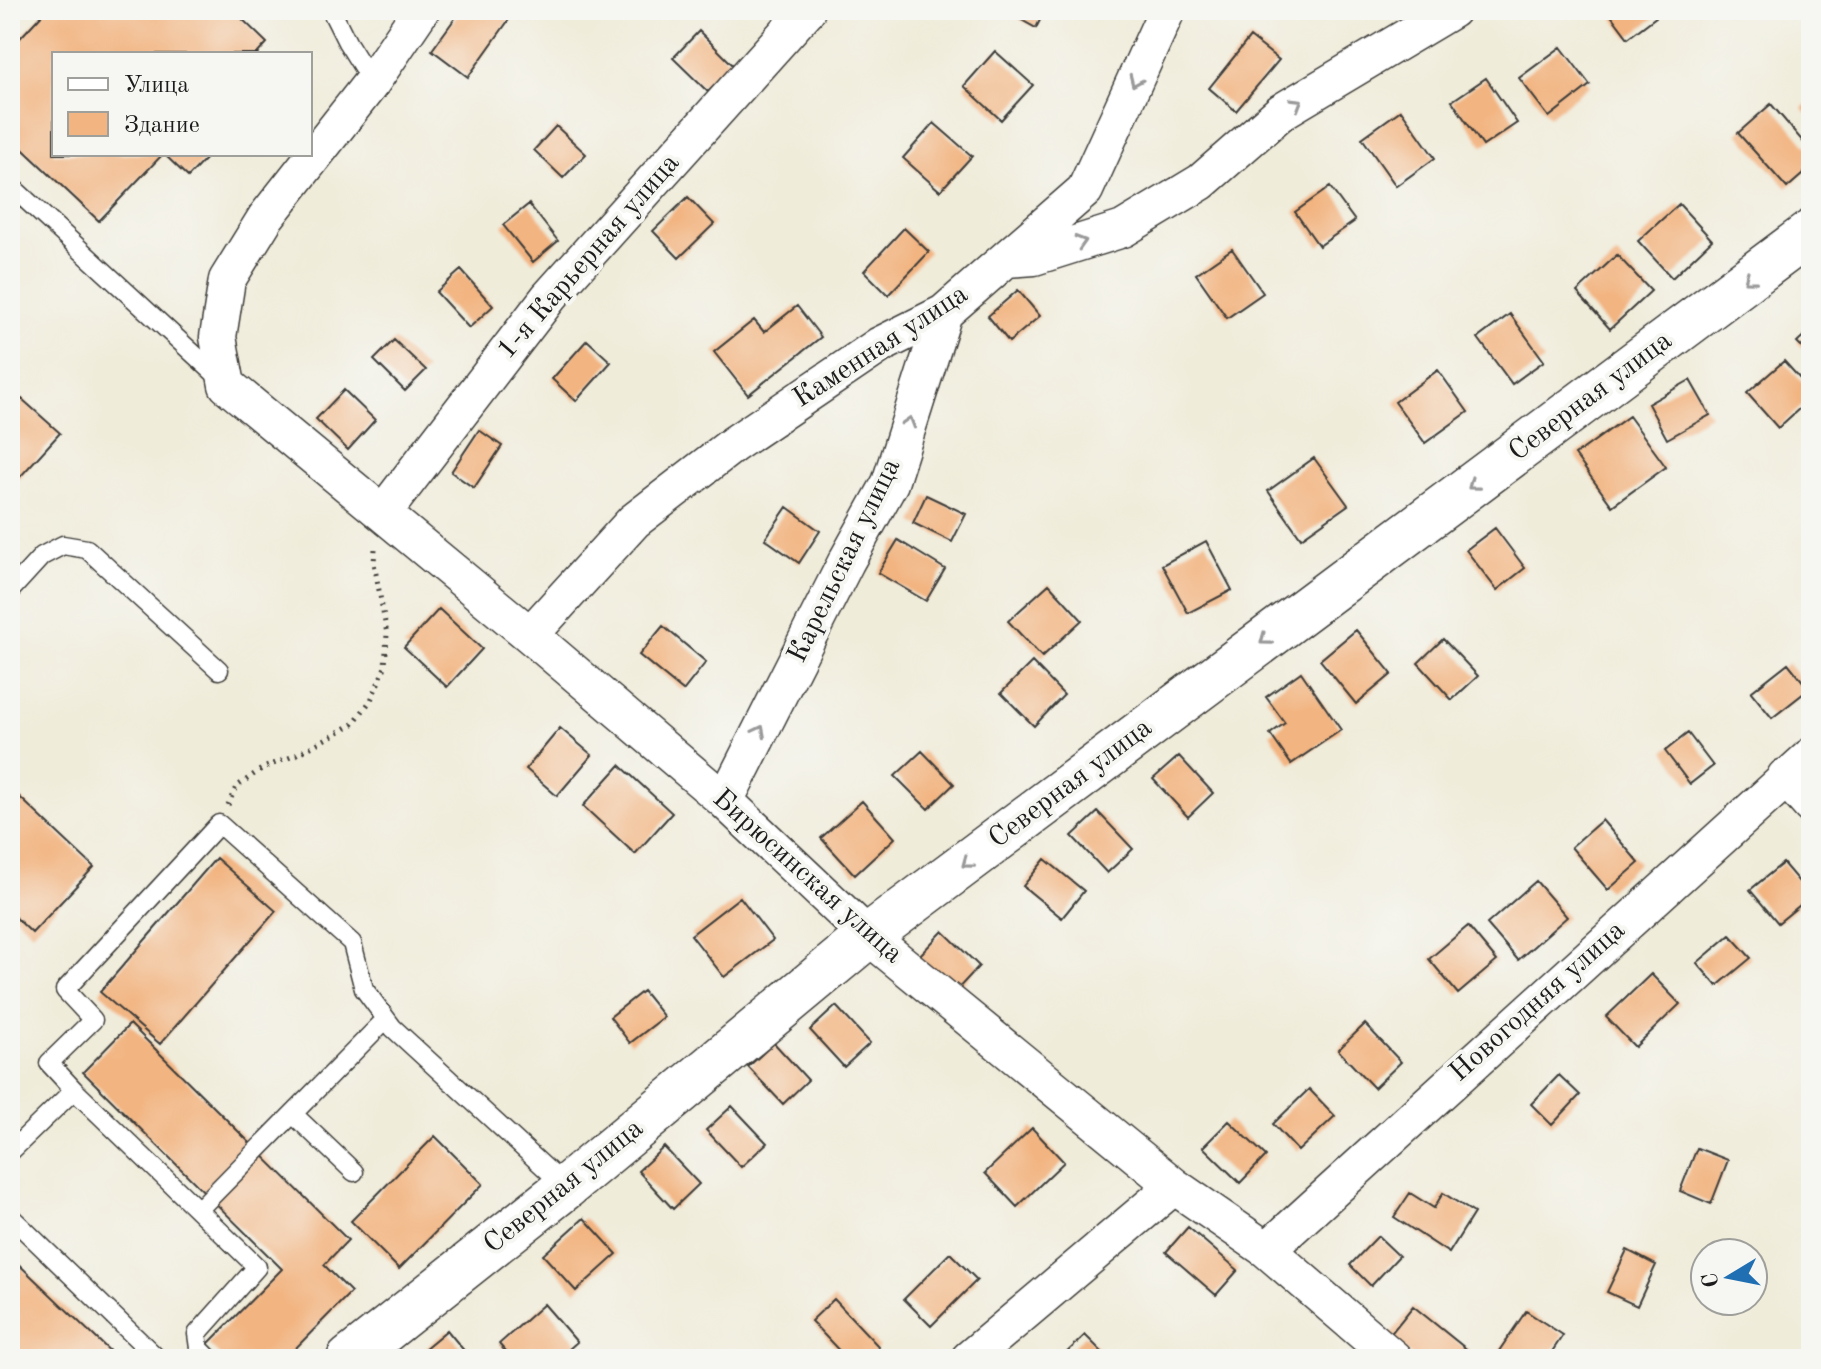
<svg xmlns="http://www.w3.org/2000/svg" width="1821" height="1369" viewBox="0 0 1821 1369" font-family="'Old Standard TT',serif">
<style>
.building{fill:#f2b480}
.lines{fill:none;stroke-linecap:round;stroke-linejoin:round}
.lane-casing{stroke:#3c3b38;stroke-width:21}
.street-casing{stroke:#3c3b38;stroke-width:39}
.secondary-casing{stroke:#3c3b38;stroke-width:47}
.path{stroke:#3c3b38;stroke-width:5;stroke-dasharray:2 6;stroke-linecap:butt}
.lane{stroke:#fff;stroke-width:18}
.street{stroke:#fff;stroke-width:36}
.secondary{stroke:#fff;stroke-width:44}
.oneway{stroke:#999}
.labels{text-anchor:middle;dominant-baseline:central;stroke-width:8;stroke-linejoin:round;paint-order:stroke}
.street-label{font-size:28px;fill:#1c1c1c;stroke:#f6f6f2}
</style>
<rect width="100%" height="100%" fill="#f6f6f2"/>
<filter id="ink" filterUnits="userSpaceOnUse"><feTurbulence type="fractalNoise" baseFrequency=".0125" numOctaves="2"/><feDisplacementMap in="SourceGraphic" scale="16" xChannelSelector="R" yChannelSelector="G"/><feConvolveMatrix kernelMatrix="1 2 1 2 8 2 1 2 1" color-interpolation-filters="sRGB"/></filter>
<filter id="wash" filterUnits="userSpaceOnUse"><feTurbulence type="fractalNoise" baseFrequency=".006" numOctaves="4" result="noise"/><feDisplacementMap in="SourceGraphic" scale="32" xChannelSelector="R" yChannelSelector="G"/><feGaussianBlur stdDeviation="1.8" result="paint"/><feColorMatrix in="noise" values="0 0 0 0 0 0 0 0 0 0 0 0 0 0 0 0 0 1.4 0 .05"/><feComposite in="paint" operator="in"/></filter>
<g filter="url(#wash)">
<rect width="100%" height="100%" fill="#f0ecda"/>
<g id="blocks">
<path class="building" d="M46,10H233L267,43L257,54H54V154H163L99,221L10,137V49Z
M461,10H508L513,14L468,77L432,50Z
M1011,10H1045L1036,28L1009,13Z
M1607,10H1665L1628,38Z
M699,31L734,66L708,92L673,58Z
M1250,37L1279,60L1236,111L1209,88Z
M1561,47L1590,85L1549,117L1519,78Z
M995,51L1033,85L1001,120L964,86Z
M1486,78L1517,123L1483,146L1452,101Z
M1811,100V118L1802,108Z
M1771,104L1811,151V167L1787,188L1738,133Z
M1401,110L1435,158L1396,186L1362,138Z
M934,123L972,156L940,191L903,158Z
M556,126L586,154L563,178L534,150Z
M164,154H210L188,177Z
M1330,187L1355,221L1319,246L1295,212Z
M688,197L714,224L679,258L653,231Z
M529,204L558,241L533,262L503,225Z
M1679,204L1712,240L1672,278L1638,241Z
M904,228L929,252L888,295L864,271Z
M1232,249L1263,293L1227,318L1196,274Z
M1617,255L1651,291L1610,329L1577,292Z
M461,270L493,306L469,328L436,292Z
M1018,290L1040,316L1009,342L988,316Z
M797,306L821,337L748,395L714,352L754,320L764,332Z
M1510,314L1544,361L1512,384L1478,338Z
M1811,329V356L1797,342Z
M394,340L426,370L405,391L374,360Z
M587,340L611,362L576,401L552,379Z
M1784,361L1811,391V398L1778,428L1747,393Z
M1438,370L1468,412L1425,443L1395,402Z
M1690,380L1710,415L1667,439L1648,404Z
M344,390L375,420L348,450L316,419Z
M22,399L60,433L10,488V412Z
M1629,416L1666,467L1612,506L1575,455Z
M479,430L502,446L474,488L451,472Z
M1314,458L1348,505L1301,538L1268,491Z
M926,495L966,514L952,542L913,523Z
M787,507L820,531L799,563L765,539Z
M1495,528L1525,568L1497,590L1466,550Z
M898,540L945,569L926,601L878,573Z
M1206,541L1232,590L1188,613L1162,565Z
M1049,584L1082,620L1042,657L1008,621Z
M439,609L482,649L447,687L404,647Z
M663,626L706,662L683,691L639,655Z
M1356,630L1392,674L1356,704L1320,660Z
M1443,639L1478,676L1452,700L1418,663Z
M1032,662L1064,695L1034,726L1001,693Z
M1788,663L1809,689L1772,718L1751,692Z
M1301,672L1341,730L1291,764L1270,734L1285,723L1266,697Z
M560,728L592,755L557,796L526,769Z
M1688,733L1713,766L1690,784L1665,751Z
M922,751L954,784L928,809L895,776Z
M1179,756L1213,793L1188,817L1153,779Z
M620,765L672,813L635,854L583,806Z
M10,788L94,867L32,933L10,912Z
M862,801L895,838L855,875L821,838Z
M1098,812L1133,849L1107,873L1072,836Z
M1602,820L1639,863L1608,890L1571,847Z
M216,858L276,911L160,1044L100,992Z
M1045,859L1084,891L1062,918L1023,886Z
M1783,863L1811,896L1778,923L1750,890Z
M1536,881L1567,917L1518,960L1487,924Z
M740,897L773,940L724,977L691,935Z
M1468,926L1497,961L1458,994L1429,959Z
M943,931L979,966L955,992L918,957Z
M1730,935L1751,958L1717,986L1697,963Z
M1651,974L1680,1004L1635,1047L1606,1017Z
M643,991L664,1017L630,1043L610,1017Z
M836,1006L870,1043L844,1067L810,1030Z
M130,1024L348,1240L324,1265L351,1292L285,1359H223L208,1344L282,1269L83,1072Z
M1365,1024L1401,1062L1374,1088L1338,1050Z
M774,1043L808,1080L783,1104L748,1067Z
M1559,1075L1580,1095L1552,1125L1531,1104Z
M1309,1089L1335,1116L1298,1151L1273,1124Z
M732,1106L767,1143L741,1167L706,1130Z
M1229,1121L1266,1156L1240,1183L1203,1147Z
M1032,1128L1064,1162L1017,1207L985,1173Z
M435,1136L483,1184L399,1269L351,1221Z
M664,1147L699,1184L673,1209L638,1171Z
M1697,1148L1728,1160L1711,1204L1680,1191Z
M1410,1193L1434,1208L1443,1193L1474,1213L1449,1253L1394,1217Z
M584,1218L617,1254L576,1291L543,1255Z
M1188,1227L1238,1270L1216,1295L1166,1252Z
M1378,1236L1399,1256L1371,1286L1350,1265Z
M1627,1250L1656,1265L1637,1306L1607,1292Z
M950,1253L977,1280L931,1326L904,1299Z
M10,1256L118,1359H27L10,1343Z
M834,1299L879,1347L867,1359H847L811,1321Z
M544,1304L577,1342L558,1359H512L499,1344Z
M1413,1306L1470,1352L1465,1359H1416L1388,1337Z
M1526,1311L1563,1335L1547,1359H1512L1499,1351Z
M447,1330L471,1359H412Z
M1085,1335L1109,1359H1060Z"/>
</g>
</g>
<g filter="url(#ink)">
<use href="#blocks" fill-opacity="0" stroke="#3c3b38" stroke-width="2"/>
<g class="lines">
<g class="lane-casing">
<path id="lane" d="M331,10L347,42L372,82
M10,185L222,380
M10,591L42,556L63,545L87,549L219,670
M74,1090L257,1267L197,1334L199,1348L210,1359
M293,1114L354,1172
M10,1152L74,1090L49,1063L93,1020L65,990L219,824L352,943L364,989L393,1028L566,1187
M198,1210L386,1019
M10,1216L158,1359"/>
</g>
<g class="street-casing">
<path id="street" d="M421,10L372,82L266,217L227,280L218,337L227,385L530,635L725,801L868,936L1174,1186L1267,1250L1394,1359
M1007,259L1034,257L1123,229L1201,182L1281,112L1452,10
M383,513L549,297L807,10
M530,635L634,521L734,444L880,345L944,313L1085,190L1167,10
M1785,777L1811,806
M725,801L846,562L890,483L944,313
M1267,1250L1811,756
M969,1359L1174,1186"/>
</g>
<g class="secondary-casing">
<path id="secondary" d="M349,1359L566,1187L868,936L1811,232"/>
</g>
<path class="path" d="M228,805L236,787L263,768L296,755L353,724L371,700L385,667L387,634L374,563L375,549"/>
<use href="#lane" class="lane"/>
<use href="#street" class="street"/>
<use href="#secondary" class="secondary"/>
</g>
<defs><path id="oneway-chevron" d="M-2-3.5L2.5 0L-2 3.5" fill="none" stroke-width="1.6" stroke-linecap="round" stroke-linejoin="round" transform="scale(2)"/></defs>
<g class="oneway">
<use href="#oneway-chevron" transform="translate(1135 81) rotate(114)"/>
<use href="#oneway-chevron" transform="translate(1297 103) rotate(-31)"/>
<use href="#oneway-chevron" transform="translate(1081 242) rotate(-17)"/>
<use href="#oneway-chevron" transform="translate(1749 279) rotate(143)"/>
<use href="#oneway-chevron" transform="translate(909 422) rotate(-73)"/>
<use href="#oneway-chevron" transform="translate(1473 485) rotate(143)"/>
<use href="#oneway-chevron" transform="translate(1265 640) rotate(143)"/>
<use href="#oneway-chevron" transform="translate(760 731) rotate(-63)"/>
<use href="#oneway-chevron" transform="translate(967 863) rotate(143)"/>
</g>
</g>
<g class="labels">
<g class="street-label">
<text transform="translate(589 257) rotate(-49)">1-я Карьерная улица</text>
<text transform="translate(881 347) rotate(-33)">Каменная улица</text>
<text transform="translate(1591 397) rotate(-37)">Северная улица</text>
<text transform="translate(845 561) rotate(-64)">Карельская улица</text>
<text transform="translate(1071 784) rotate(-37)">Северная улица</text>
<text transform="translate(807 877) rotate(42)">Бирюсинская улица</text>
<text transform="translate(1538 1002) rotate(-42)">Новогодняя улица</text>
<text transform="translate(564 1187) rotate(-39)">Северная улица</text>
</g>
</g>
<rect width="1821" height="1369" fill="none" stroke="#f6f6f2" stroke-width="40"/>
<rect x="52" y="52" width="260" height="104" fill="#f6f6f2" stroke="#9f9f9c" stroke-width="2"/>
<rect x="68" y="78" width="40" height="12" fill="#ffffff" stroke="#9f9f9c" stroke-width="2"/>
<text x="124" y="92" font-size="24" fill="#1c1c1c">Улица</text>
<rect x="68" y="112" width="40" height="24" fill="#f2b480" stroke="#9f9f9c" stroke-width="2"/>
<text x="124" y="132" font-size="24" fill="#1c1c1c">Здание</text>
<g transform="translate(1729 1277) rotate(260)"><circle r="38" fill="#f6f6f2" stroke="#9f9f9c" stroke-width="2"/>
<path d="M0-6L14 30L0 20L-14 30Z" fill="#1f6fb2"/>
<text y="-12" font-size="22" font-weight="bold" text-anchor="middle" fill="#1c1c1c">С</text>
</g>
</svg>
